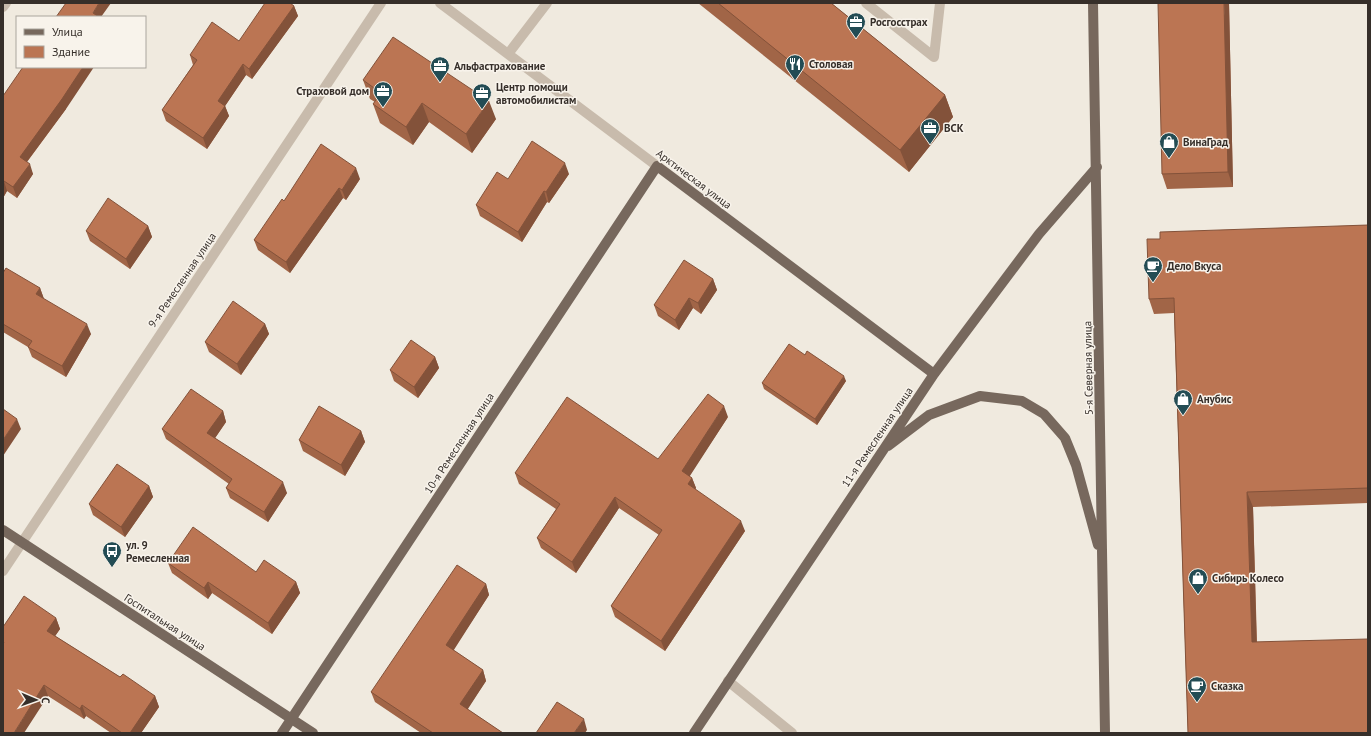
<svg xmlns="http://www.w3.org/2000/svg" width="1371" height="736" viewBox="0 0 1371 736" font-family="'PT Sans',sans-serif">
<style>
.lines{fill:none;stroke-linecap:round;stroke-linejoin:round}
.minor{stroke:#c8bbac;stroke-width:10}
.major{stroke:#77685d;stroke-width:10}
.wall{fill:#a16547}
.shaded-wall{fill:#83523a}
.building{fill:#bb7553;stroke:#83523a}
.labels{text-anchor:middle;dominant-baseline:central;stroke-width:3;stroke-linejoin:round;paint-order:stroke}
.poi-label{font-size:11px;font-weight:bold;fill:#362f2a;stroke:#f8f3eb;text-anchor:start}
.street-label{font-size:11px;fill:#362f2a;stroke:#f8f3eb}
</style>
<rect width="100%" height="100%" fill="#f0eadf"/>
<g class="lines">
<path class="minor" d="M440,3L657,166
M866,3L934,57
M3,7L6,3
M508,54L547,3
M934,57L940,3
M3,571L381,3
M728,681L792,733"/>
<path class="major" d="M1093,3L1105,733
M888,446L929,415L980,396L1022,401L1044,414L1065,438L1076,465L1098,545
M3,530L313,733
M282,733L657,166L934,374
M694,733L934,374L1039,234L1097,167"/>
</g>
<path class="wall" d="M698,3H831L945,95L953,117L909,172Z
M1229,3L1233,187L1167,189L1162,174Z
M294,6L298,16L252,79L246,75L225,106L229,116L207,149L166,121L162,110L193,65L190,55L239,41Z
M363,80L496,119L472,153L429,122L413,145L380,123L373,104L375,102L370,99Z
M3,96L66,109L27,162L33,174L17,198L7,191L3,198Z
M569,174L549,203L547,202L522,242L480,216L476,205L508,179Z
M360,179L346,200L343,198L290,273L258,250L254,240L284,201Z
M1368,225V503L1253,507L1257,642L1188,733L1174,313L1154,314L1149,299L1160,239Z
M148,226L152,237L130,269L90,241L86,231Z
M3,273L40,288L44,299L91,334L66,377L32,357L28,347L3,332Z
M713,279L717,290L701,314L693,308L679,330L658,316L654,305Z
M265,324L269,334L241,375L209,352L205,342Z
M805,355L846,381L817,425L764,389L762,383Z
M435,357L439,368L418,398L394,381L390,370Z
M223,411L226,422L215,438L287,493L268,522L230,498L226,488L229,484L166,439L162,429Z
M728,417L689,476L692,478L696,488L695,489L745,531L665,651L615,617L611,606L659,535L619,508L576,573L541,548L537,538L556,509L519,484L515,473L658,459Z
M361,431L365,442L345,476L303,451L299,440Z
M149,486L153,497L125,537L93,515L89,504Z
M168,563L256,572L296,582L300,593L272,634L212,593L208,599L172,573Z
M486,584L489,595L453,650L483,670L486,681L467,709L503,733H421L375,702L371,692Z
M56,618L60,629L55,636L120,677L155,696L159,707L141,733H111L86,716L84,719L48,696L3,733V627Z"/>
<path class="shaded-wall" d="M99,3H111L101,17H94L93,13Z
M1224,3H1229L1233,187L1228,172Z
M294,6L298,16L252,79L249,69Z
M243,64L246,75L225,106L229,116L207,149L203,138L218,101Z
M83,67H94L66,109L23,167L20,157Z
M945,95L953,117L909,172L900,150Z
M489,101L496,119L472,153L466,134Z
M422,103L429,122L413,145L406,127Z
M565,163L569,174L549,203L546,192Z
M30,164L33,174L17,198L13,187Z
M356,168L360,179L346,200L342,190Z
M3,181H4L7,191L3,198Z
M339,188L343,198L290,273L286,262Z
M544,191L547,202L522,242L518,232Z
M148,226L152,237L130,269L126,259Z
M713,279L717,290L701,314L698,303Z
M40,288L44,299L36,294Z
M689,298L693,308L679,330L675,320Z
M87,324L91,334L66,377L62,366Z
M265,324L269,334L241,375L237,364Z
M435,357L439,368L418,398L414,387Z
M844,376L846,381L817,425L815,419Z
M724,406L728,417L686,482L682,471Z
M223,411L226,422L211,444L207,433Z
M17,419L21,429L3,456V440Z
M361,431L365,442L345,476L341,465Z
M692,478L696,488L692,495L688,484Z
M283,482L287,493L268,522L264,512Z
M149,486L153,497L125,537L121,527Z
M1247,492L1253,507L1257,656L1252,642Z
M615,497L619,508L576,573L572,562Z
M741,521L745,531L665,651L661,641Z
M208,582L212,593L208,599L204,588Z
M296,582L300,593L272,634L268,623Z
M486,584L489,595L450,656L446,645Z
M56,618L60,629L51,642L47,631Z
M483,670L486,681L464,715L460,704Z
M44,685L48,696L24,733H14Z
M155,696L159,707L141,733H130Z
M82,705L86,716L84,719L80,709Z
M584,719L587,730L585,733H574Z"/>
<path class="building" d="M66,3H99L93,13L99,17H56Z
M265,3H290L294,6L249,69L243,64L218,101L225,106L203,138L162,110L197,60L190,55L212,22L239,41Z
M718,3H831L945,95L900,150Z
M1158,3H1224L1228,172L1162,174Z
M393,37L489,101L466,134L422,103L406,127L373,104L381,93L363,80Z
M23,67H83L62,99L20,157L30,164L13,187L4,181H3V96Z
M532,141L565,163L546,192L544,191L518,232L476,205L497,172L508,179Z
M321,144L356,168L342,190L339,188L286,262L254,240L282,199L284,201Z
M108,198L148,226L126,259L86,231Z
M1368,225V488L1247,492L1252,642L1368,639V733H1188L1174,298L1149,299L1147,239H1160V232Z
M684,260L713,279L698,303L689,298L675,320L654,305Z
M6,268L40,288L36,294L87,324L62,366L28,347L32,341L3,324V273Z
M233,301L265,324L237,364L205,342Z
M411,340L435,357L414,387L390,370Z
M789,344L805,355L807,351L844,376L815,419L762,383Z
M191,389L223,411L207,433L283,482L264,512L226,488L232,479L162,429Z
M708,394L724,406L682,471L692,478L688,484L741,521L661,641L611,606L662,530L615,497L572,562L537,538L560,504L515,473L567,397L658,459Z
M319,406L361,431L341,465L299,440Z
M3,409L17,419L3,440Z
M117,464L149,486L121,527L89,504Z
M193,527L256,572L264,560L296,582L268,623L208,582L204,588L168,563Z
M457,565L486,584L446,645L483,670L460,704L503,733H433L371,692Z
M24,596L56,618L47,631L120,677L123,674L155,696L130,733H122L82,705L80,709L44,685L14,733H3V644L4,642H3V627Z
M557,702L584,719L574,733H536Z"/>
<defs>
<g id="office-pin" transform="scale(1)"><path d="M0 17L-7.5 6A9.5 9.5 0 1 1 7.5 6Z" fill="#234c54" stroke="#f8f3eb"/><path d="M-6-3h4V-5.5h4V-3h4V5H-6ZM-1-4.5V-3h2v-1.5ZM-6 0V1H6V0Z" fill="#fff"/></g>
<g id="restaurant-pin" transform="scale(1)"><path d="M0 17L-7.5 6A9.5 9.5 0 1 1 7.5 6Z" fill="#234c54" stroke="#f8f3eb"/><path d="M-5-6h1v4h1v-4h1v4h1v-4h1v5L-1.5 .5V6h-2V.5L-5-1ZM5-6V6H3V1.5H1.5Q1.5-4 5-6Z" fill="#fff"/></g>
<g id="shop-pin" transform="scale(1)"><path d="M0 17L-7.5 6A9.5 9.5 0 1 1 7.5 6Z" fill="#234c54" stroke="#f8f3eb"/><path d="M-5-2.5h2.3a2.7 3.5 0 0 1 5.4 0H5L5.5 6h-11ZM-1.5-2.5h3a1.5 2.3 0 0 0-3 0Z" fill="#fff"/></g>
<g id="cafe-pin" transform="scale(1)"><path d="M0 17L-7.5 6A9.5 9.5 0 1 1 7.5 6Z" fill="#234c54" stroke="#f8f3eb"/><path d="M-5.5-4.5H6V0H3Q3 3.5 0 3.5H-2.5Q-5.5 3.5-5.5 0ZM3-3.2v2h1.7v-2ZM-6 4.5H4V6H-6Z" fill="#fff"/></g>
<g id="bus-pin" transform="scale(1)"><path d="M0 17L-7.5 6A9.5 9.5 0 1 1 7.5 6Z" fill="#234c54" stroke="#f8f3eb"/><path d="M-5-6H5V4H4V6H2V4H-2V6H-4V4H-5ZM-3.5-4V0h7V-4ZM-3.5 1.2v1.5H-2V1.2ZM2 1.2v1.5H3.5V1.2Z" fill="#fff"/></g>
</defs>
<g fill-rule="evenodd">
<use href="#office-pin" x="856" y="22"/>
<use href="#restaurant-pin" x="795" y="64"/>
<use href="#office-pin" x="440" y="66"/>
<use href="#office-pin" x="383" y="91"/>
<use href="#office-pin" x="482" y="93"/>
<use href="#office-pin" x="930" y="128"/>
<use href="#shop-pin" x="1169" y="142"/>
<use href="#cafe-pin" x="1153" y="266"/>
<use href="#shop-pin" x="1183" y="399"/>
<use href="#bus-pin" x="112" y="551"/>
<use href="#shop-pin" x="1198" y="578"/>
<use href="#cafe-pin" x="1197" y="686"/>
</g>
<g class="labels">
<g class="poi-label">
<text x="870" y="22">Росгосстрах</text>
<text x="809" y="64">Столовая</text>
<text x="454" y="66">Альфастрахование</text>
<text x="496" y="87">Центр помощи<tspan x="496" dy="13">автомобилистам</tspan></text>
<text x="369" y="91" text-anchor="end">Страховой дом</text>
<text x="944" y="128">ВСК</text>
<text x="1183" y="142">ВинаГрад</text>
<text x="1167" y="266">Дело Вкуса</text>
<text x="1197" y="399">Анубис</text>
<text x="126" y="545">ул. 9<tspan x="126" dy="13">Ремесленная</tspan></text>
<text x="1212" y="578">Сибирь Колесо</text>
<text x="1211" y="686">Сказка</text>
</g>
<g class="street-label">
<text transform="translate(694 179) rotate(37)">Арктическая улица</text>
<text transform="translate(182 280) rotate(-56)">9-я Ремесленная улица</text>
<text transform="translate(1088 368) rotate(-91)">5-я Северная улица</text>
<text transform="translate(877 437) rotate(-56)">11-я Ремесленная улица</text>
<text transform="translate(459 443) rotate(-57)">10-я Ремесленная улица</text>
<text transform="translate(165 622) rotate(33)">Госпитальная улица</text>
</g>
</g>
<rect width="1371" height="736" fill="none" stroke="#362f2a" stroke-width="8"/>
<rect x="16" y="16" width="130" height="52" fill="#f8f3eb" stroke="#aaa59e"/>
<rect x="24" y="29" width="20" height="6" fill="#77685d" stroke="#aaa59e"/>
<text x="52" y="36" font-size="12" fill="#362f2a">Улица</text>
<rect x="24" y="46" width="20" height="12" fill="#bb7553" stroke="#aaa59e"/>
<text x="52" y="56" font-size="12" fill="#362f2a">Здание</text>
<g transform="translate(36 700) rotate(92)" stroke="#f8f3eb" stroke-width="3" paint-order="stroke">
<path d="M0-3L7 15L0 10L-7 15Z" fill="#362f2a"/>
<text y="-6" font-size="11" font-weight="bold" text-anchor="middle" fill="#362f2a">С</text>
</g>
</svg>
